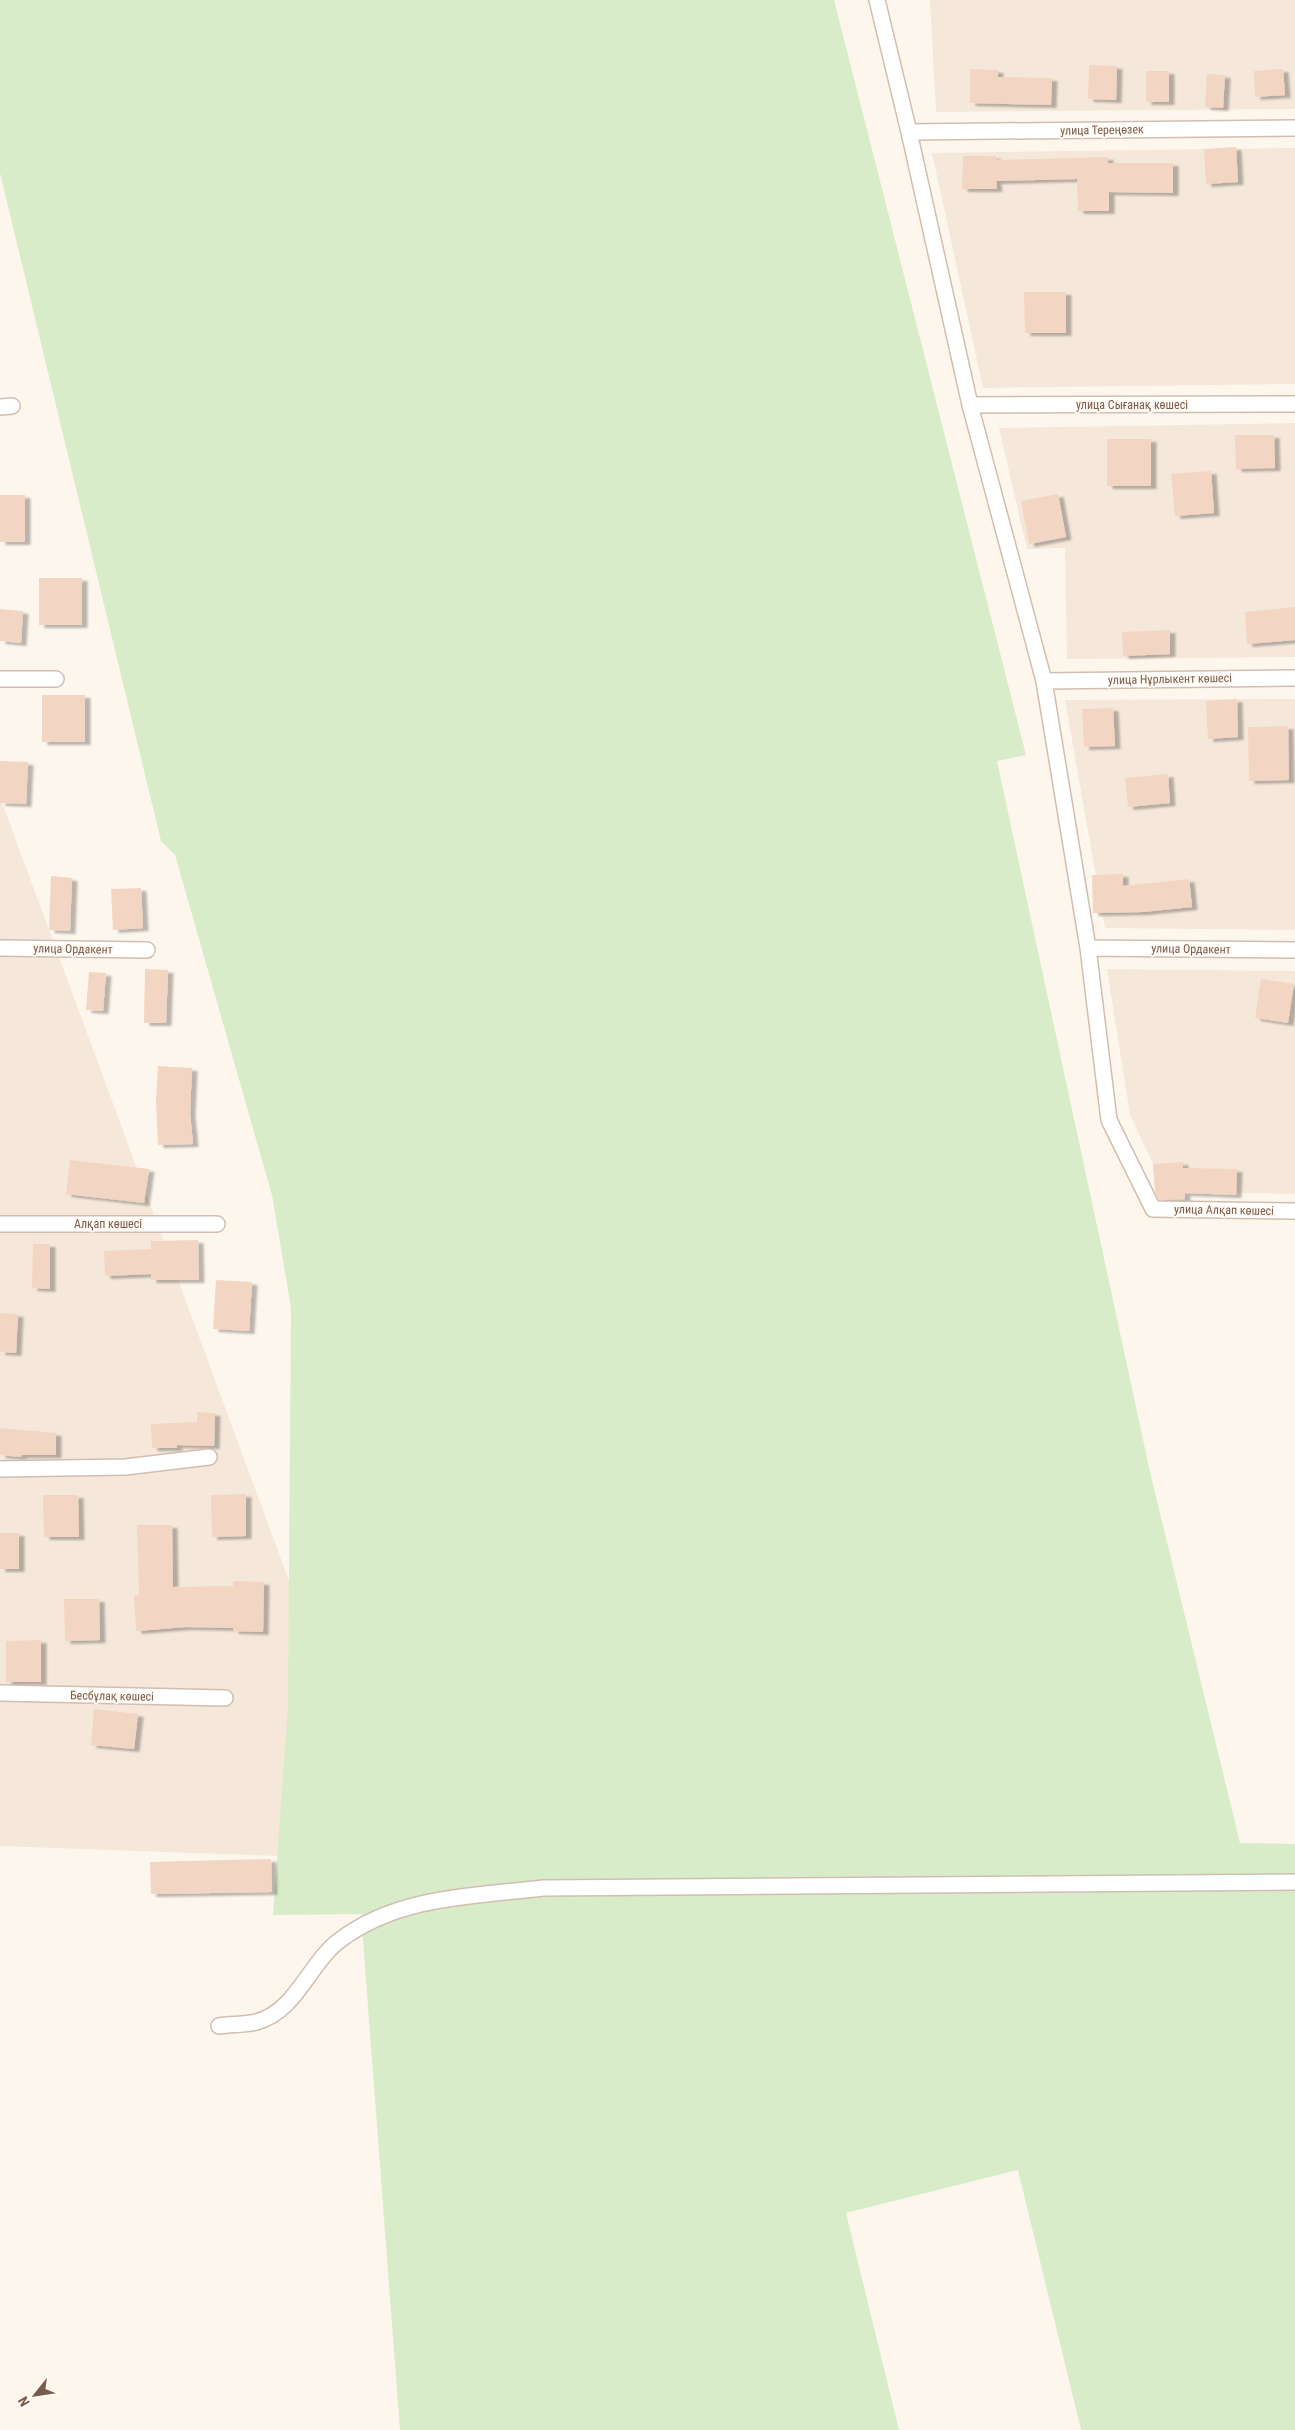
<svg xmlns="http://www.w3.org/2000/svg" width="1295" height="2430" viewBox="0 0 1295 2430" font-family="'Roboto Condensed',sans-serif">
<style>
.residential{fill:#f5e8da}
.green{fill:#d8ecc9}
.building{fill:#f3d5c3;filter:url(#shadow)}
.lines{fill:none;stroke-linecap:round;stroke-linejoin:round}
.minor-casing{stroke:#d1beb0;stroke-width:18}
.minor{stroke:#fff;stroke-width:15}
.labels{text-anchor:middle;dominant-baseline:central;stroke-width:4;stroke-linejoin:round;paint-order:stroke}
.street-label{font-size:12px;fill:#7a5c4d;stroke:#fffaf3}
</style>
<defs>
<filter id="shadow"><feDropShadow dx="5.5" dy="3" stdDeviation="1" flood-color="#0004"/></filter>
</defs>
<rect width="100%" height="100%" fill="#fdf6ec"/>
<path class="residential" d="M930,0H1295V109L936,112Z
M1295,148V384L983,388L932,153Z
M1295,423V657L1067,659L1065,548L1027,549L999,428Z
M1295,699V930L1105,928L1065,700Z
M0,797L392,1860L0,1846Z
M1107,969L1295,971V1194L1166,1191L1130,1115Z"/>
<path class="green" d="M0,0H834L1026,755L997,761L1150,1472L1240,1843L1295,1844V2430H1081L1018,2170L846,2213L899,2430H400L361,1914L273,1915L288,1706L291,1308L272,1195L175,855L161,841L0,173Z"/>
<path class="building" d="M1089,65L1117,66L1116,100L1088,99Z
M970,69L998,70V77L1052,78L1051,105L970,103Z
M1283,69L1285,95L1255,97L1254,71Z
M1146,71H1169V102H1146Z
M1207,74L1225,75L1223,108L1205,107Z
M1236,147L1238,182L1206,184L1204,149Z
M963,156H996V160L1108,157V163H1173V193L1109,192V211H1078L1077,179L996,181L997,189H962Z
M1024,292H1066V333H1025Z
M1235,435H1274L1275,468L1236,469Z
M1107,439H1151V486H1107Z
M1211,471L1214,513L1175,516L1171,474Z
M1058,494L1066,537L1029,544L1021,501Z
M0,495H25V542H0Z
M39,578H82V625H39Z
M1295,607V640L1247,644L1245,612Z
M0,609L23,611L21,643L0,641Z
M1170,630V654L1123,656L1122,632Z
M42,695H85V742H42Z
M1237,699L1238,737L1208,739L1206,701Z
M1113,708L1115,746L1084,747L1082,709Z
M1288,726L1289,780L1249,781L1248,727Z
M0,761L28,762L26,804L0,803Z
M1168,774L1170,803L1128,807L1125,778Z
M1123,874V886L1189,879L1192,907L1143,912L1093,913L1092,875Z
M51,876L72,878L70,931L49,930Z
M141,888L143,928L113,930L111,889Z
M145,969L168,970L166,1023H144Z
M89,972L106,973L103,1011L86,1010Z
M1261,979L1294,984L1288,1023L1255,1018Z
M158,1066L192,1068L190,1113L193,1144L158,1145L156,1100Z
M70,1160L149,1169L144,1203L66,1194Z
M1183,1162V1168L1237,1169L1236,1195L1185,1193V1199L1159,1200L1155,1192L1153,1164Z
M198,1240L199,1280H151V1274L105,1276L104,1251L151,1249V1241Z
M33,1244H50V1289L32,1288Z
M216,1280L252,1282L249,1331L213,1329Z
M0,1313L18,1314L16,1353L0,1352Z
M197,1412L215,1413L214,1446L177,1445V1448H152L151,1424L197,1422Z
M0,1428L56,1433V1455H22L21,1457L0,1455Z
M246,1494V1536L212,1537L211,1495Z
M43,1495H78L79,1537H44Z
M137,1525H172L173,1587L233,1586V1581L264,1582L263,1632L233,1631V1628L186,1627L136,1631L134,1596L139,1595Z
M0,1533H19V1569H0Z
M64,1599H99L100,1640L65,1641Z
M41,1640V1682H6V1641Z
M94,1709L138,1714L134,1749L91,1745Z
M271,1859L272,1892L151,1894L150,1862Z"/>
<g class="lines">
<g class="minor-casing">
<path id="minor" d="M877,0L909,132L970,405L1044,681L1088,948L1109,1120L1153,1209L1295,1211
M909,132L1295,128
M970,405L1295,404
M0,407L12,406
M0,679H56
M1044,681L1295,678
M0,948L147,950
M1088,948L1295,950
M0,1224H217
M0,1469L125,1467L209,1457
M0,1693L225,1698
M219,2026C231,2024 245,2025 256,2022C296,2012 309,1963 340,1940C398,1896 474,1896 543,1888L1295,1882"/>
</g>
<use href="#minor" class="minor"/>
</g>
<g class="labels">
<g class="street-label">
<text transform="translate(1102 130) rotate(-1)">улица Тереңөзек</text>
<text x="1132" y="405">улица Сығанақ көшесі</text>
<text transform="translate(1170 679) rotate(-1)">улица Нұрлыкент көшесі</text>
<text transform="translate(73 949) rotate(1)">улица Ордакент</text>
<text transform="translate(1191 949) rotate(1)">улица Ордакент</text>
<text transform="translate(1224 1210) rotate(1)">улица Алқап көшесі</text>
<text x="108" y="1224">Алқап көшесі</text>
<text transform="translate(112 1696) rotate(1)">Бесбұлақ көшесі</text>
</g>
</g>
<g transform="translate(35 2395) rotate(240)" stroke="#fffaf3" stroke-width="4" paint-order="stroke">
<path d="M0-4L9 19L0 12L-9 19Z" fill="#7a5c4d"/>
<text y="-8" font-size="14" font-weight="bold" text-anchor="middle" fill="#7a5c4d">N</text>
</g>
</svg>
